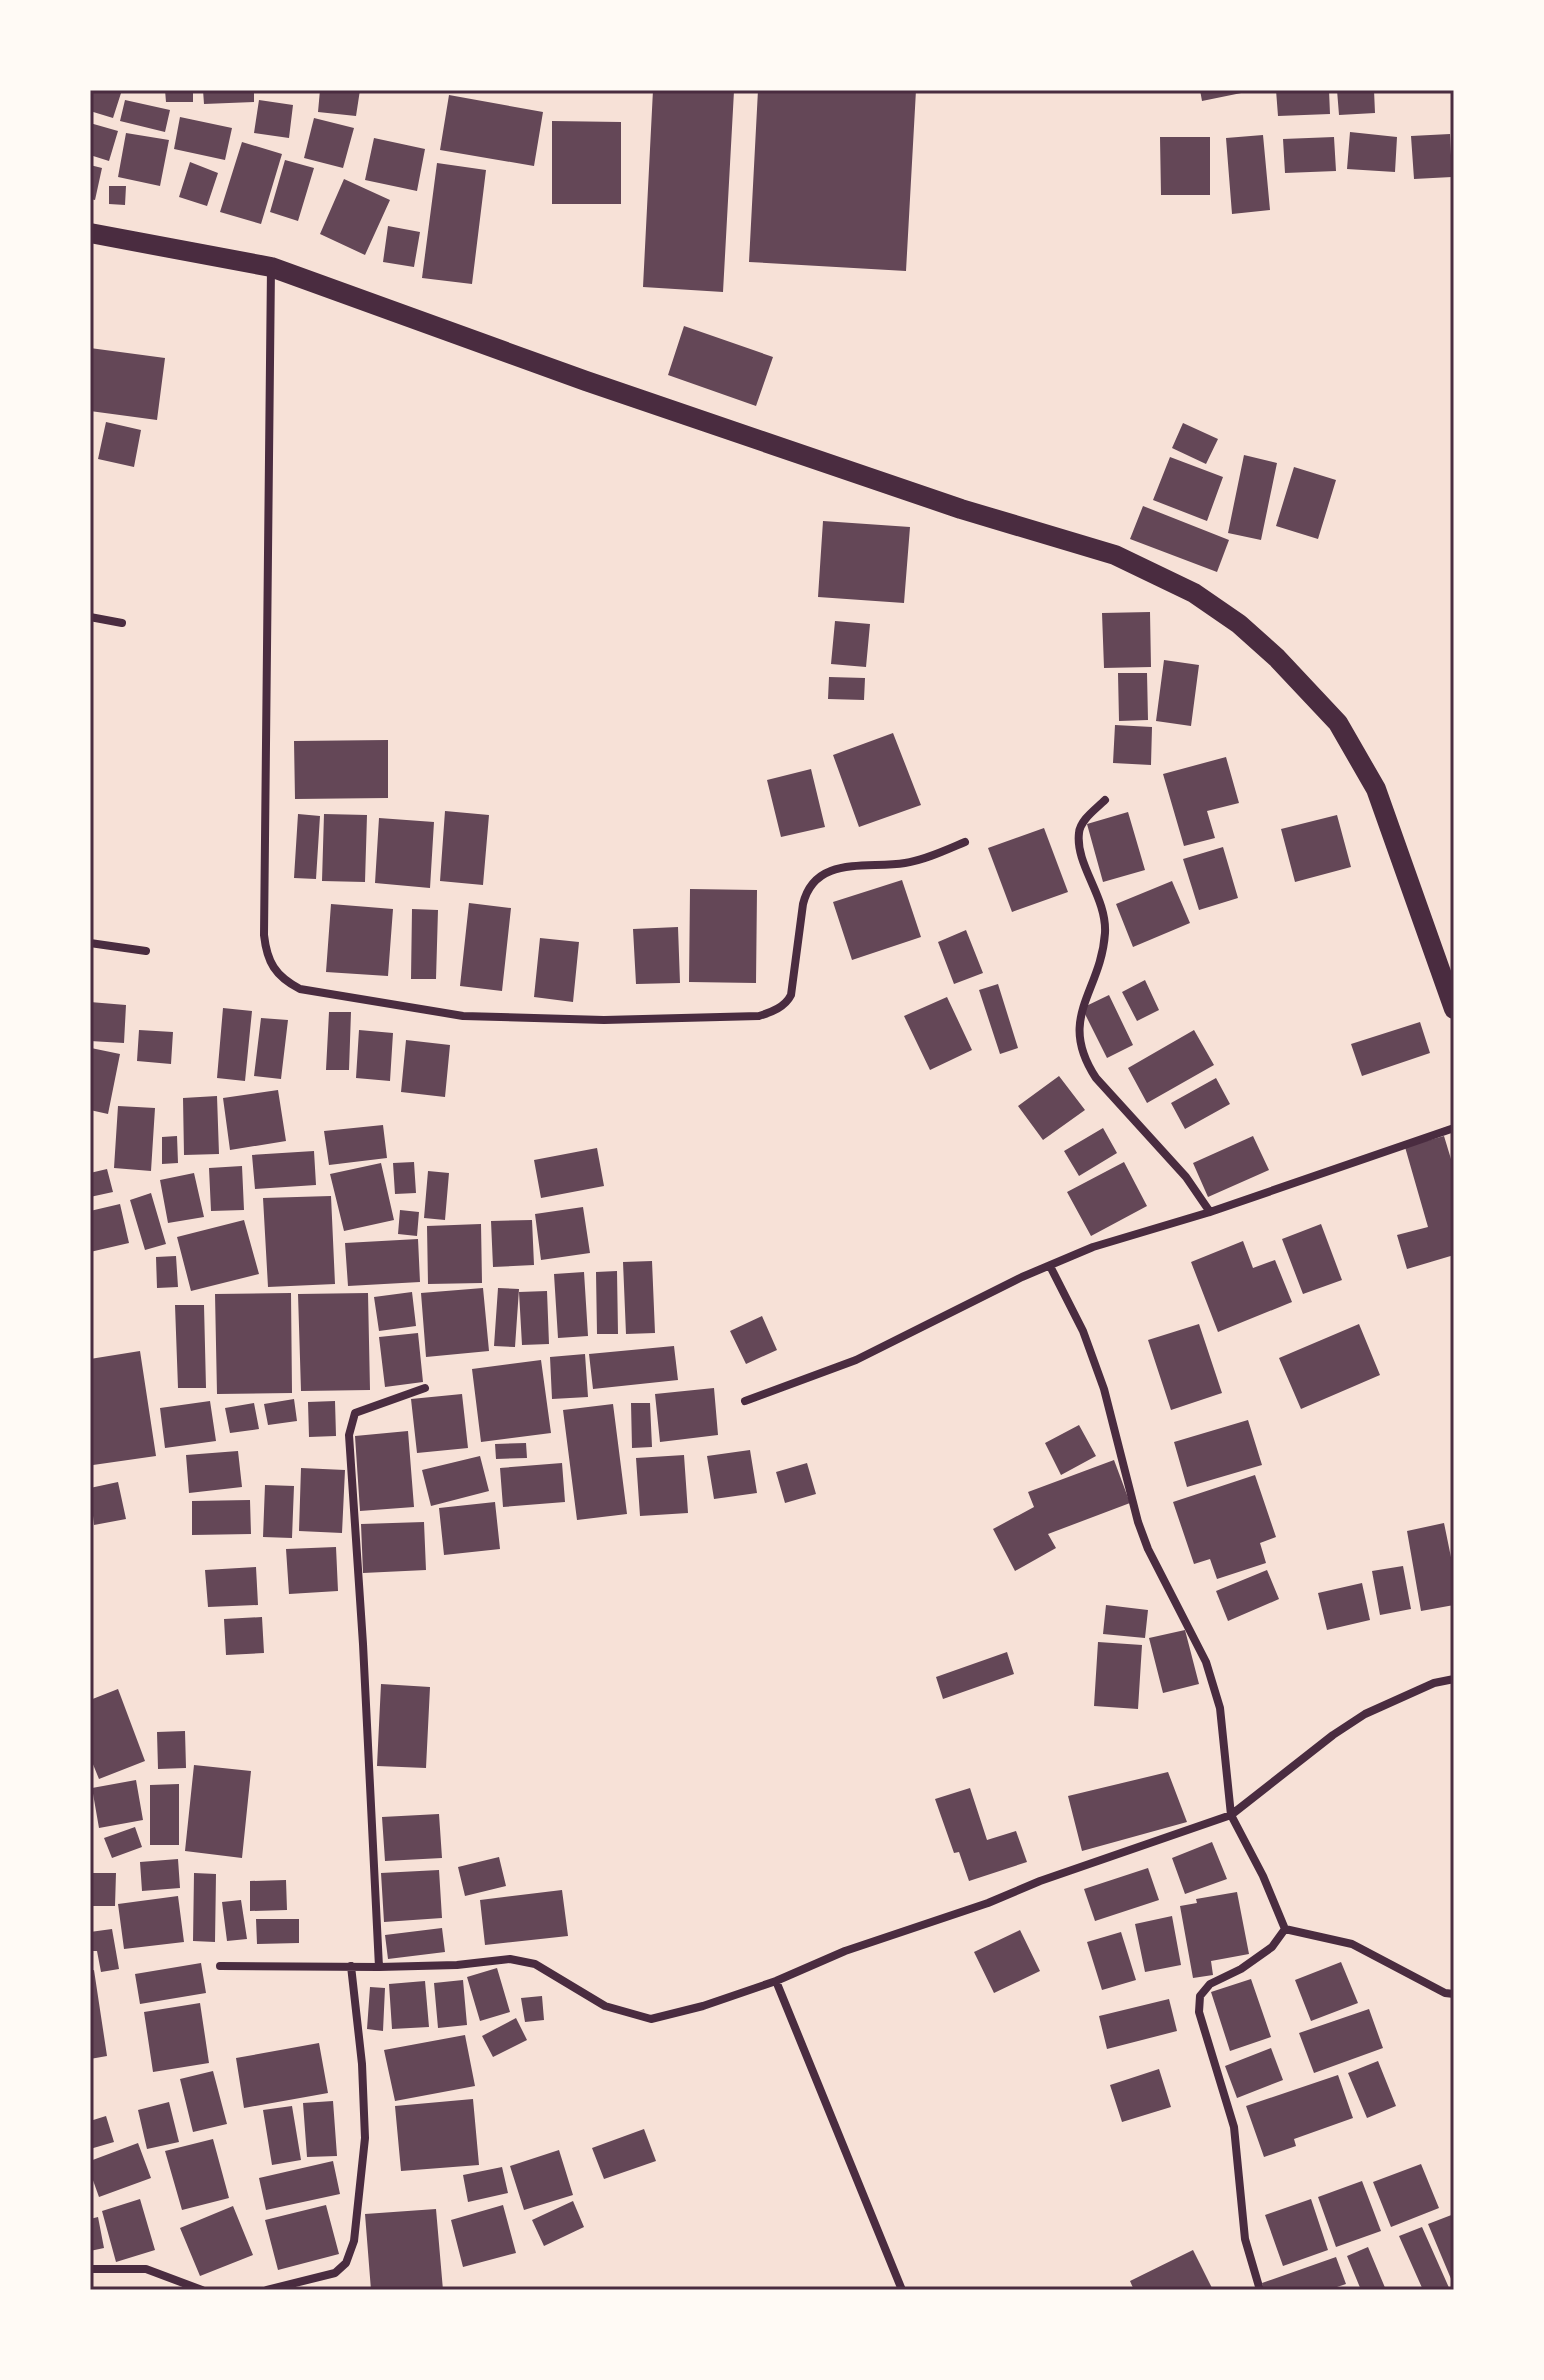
<svg xmlns="http://www.w3.org/2000/svg" width="1544" height="2380" viewBox="0 0 1544 2380" font-family="Manrope,sans-serif">
<style>
.building{fill:#644757}
.lines{fill:none;stroke-linecap:round;stroke-linejoin:round}
.minor{stroke:#4a2c40;stroke-width:8}
.primary{stroke:#4a2c40;stroke-width:20}
.neatline{fill:none;stroke:#4a2c40;stroke-width:3}
</style>
<rect width="100%" height="100%" fill="#f7e1d7"/>
<path class="building" d="M92,90H122L113,118L90,111Z
M165,90H193V102H166Z
M203,90H254V102L204,104Z
M320,90H360L356,116L318,112Z
M653,90L734,91L723,292L643,287Z
M758,90H916L906,271L749,262Z
M1200,90H1251V91L1202,101Z
M1276,90H1329L1330,114L1278,116Z
M1337,90H1374L1375,113L1339,115Z
M449,95L543,112L534,166L440,150Z
M125,100L170,110L165,132L120,121Z
M259,100L293,105L289,138L254,133Z
M180,117L232,128L225,160L174,149Z
M314,118L354,128L343,168L304,158Z
M552,121L621,122V204H552Z
M90,123L118,131L109,161L90,155Z
M1350,132L1397,137L1395,172L1347,169Z
M126,133L169,140L160,186L118,177Z
M1450,134L1452,177L1414,179L1411,136Z
M1263,135L1270,210L1232,214L1226,138Z
M1160,137H1210V195H1161Z
M1334,137L1336,171L1285,173L1283,139Z
M374,138L425,149L417,191L365,180Z
M242,142L282,154L261,224L220,212Z
M285,160L314,168L298,221L270,212Z
M190,162L218,173L207,206L179,197Z
M437,163L486,170L472,284L422,278Z
M90,165L102,168L95,200L90,199Z
M344,179L390,200L365,255L320,234Z
M109,186H126L125,205L109,204Z
M388,226L420,232L414,267L383,262Z
M684,326L773,357L756,406L668,375Z
M90,348L165,358L157,420L90,411Z
M106,422L141,430L134,467L98,459Z
M1183,423L1218,439L1206,464L1172,448Z
M1244,455L1277,463L1261,540L1228,533Z
M1170,457L1223,477L1207,521L1153,500Z
M1294,467L1336,480L1318,539L1276,526Z
M1143,506L1229,540L1217,572L1130,539Z
M823,521L910,527L904,603L818,597Z
M1150,612L1151,667L1104,668L1102,613Z
M835,621L870,624L866,667L831,664Z
M1164,660L1199,665L1191,726L1156,721Z
M1118,673H1147L1148,720L1119,721Z
M829,677L865,678L864,700L828,699Z
M1115,725L1152,727L1151,765L1113,763Z
M893,733L921,805L859,827L833,755Z
M388,740V798L295,799L294,741Z
M1226,757L1239,803L1207,811L1215,838L1184,846L1163,774Z
M811,769L825,827L781,837L767,780Z
M445,811L489,815L483,885L440,881Z
M1128,812L1145,870L1103,882L1087,824Z
M298,814L320,816L316,879L294,878Z
M324,814L367,815L365,882L322,881Z
M1337,815L1351,867L1295,882L1281,829Z
M379,818L434,822L430,888L375,883Z
M1044,828L1068,892L1012,912L988,848Z
M1223,847L1238,898L1199,910L1183,859Z
M902,880L921,937L852,960L833,902Z
M1172,881L1190,923L1133,947L1116,904Z
M690,889L757,890L756,983L689,982Z
M469,903L511,908L502,991L460,986Z
M331,904L393,909L388,976L326,972Z
M412,909L438,910L436,979H411Z
M678,927L680,983L636,984L633,929Z
M966,930L983,973L954,984L938,942Z
M540,938L579,942L573,1002L534,997Z
M1145,980L1159,1010L1137,1021L1122,992Z
M998,984L1018,1048L1000,1054L979,990Z
M1109,995L1133,1045L1107,1058L1082,1008Z
M947,997L972,1050L930,1070L904,1016Z
M90,1002L126,1005L124,1043L90,1041Z
M223,1008L252,1011L245,1081L217,1078Z
M329,1012H351L349,1070H326Z
M261,1018L288,1020L281,1079L254,1076Z
M1420,1022L1430,1053L1362,1076L1351,1044Z
M139,1030L173,1032L171,1064L137,1061Z
M359,1030L393,1033L390,1081L356,1078Z
M1194,1030L1214,1065L1147,1103L1128,1068Z
M406,1040L450,1045L445,1097L401,1092Z
M91,1048L120,1054L108,1114L90,1110Z
M1059,1076L1085,1110L1043,1140L1018,1106Z
M1216,1078L1230,1104L1185,1129L1171,1103Z
M278,1090L286,1141L230,1150L223,1098Z
M217,1096L219,1154L184,1155L183,1098Z
M118,1106L155,1108L151,1171L114,1168Z
M383,1125L387,1158L329,1165L324,1131Z
M1103,1128L1117,1153L1079,1176L1064,1151Z
M177,1136L178,1163L162,1164V1137Z
M1253,1136L1269,1170L1208,1197L1193,1163Z
M1444,1136L1454,1169V1255L1407,1269L1397,1235L1428,1227L1405,1147Z
M597,1148L604,1186L541,1198L534,1160Z
M314,1151L316,1185L255,1189L252,1155Z
M414,1162L416,1193L395,1194L393,1163Z
M1124,1162L1147,1206L1091,1236L1067,1192Z
M381,1163L394,1220L344,1231L330,1174Z
M242,1166L244,1210L211,1211L209,1168Z
M107,1169L113,1192L90,1197V1173Z
M428,1171L449,1173L445,1220L424,1218Z
M194,1173L204,1217L168,1223L160,1180Z
M151,1193L166,1244L145,1250L130,1200Z
M331,1196L335,1284L268,1287L263,1198Z
M120,1204L129,1243L90,1252V1211Z
M583,1207L590,1253L541,1260L535,1214Z
M400,1210L419,1212L417,1236L398,1234Z
M244,1220L259,1274L191,1291L177,1237Z
M532,1220L534,1265L493,1267L491,1221Z
M481,1224L482,1283L428,1284L427,1226Z
M1321,1224L1342,1280L1303,1294L1282,1239Z
M418,1239L420,1282L348,1286L345,1243Z
M1243,1241L1253,1268L1275,1260L1292,1302L1218,1332L1191,1262Z
M176,1256L178,1287L157,1288L156,1257Z
M652,1261L655,1333L626,1334L623,1262Z
M617,1271L618,1334H597L596,1272Z
M584,1272L588,1336L558,1338L554,1274Z
M483,1288L489,1351L426,1357L421,1293Z
M498,1288L519,1289L515,1347L494,1346Z
M547,1291L549,1344L522,1345L519,1292Z
M412,1292L416,1326L379,1331L374,1297Z
M291,1293L292,1393L217,1394L215,1294Z
M368,1293L370,1390L301,1391L298,1294Z
M175,1305H204L206,1388H178Z
M762,1316L777,1350L746,1364L730,1331Z
M1199,1324L1222,1393L1171,1410L1148,1340Z
M1359,1324L1380,1375L1301,1409L1279,1358Z
M418,1333L423,1382L385,1387L379,1337Z
M674,1346L678,1380L593,1389L589,1354Z
M140,1351L156,1456L93,1465L90,1449V1359Z
M585,1354L588,1397L552,1399L550,1357Z
M541,1360L551,1433L481,1442L472,1369Z
M714,1388L718,1435L660,1442L655,1394Z
M462,1394L468,1448L417,1453L411,1399Z
M294,1399L297,1421L268,1425L264,1404Z
M210,1401L216,1441L165,1448L160,1408Z
M335,1401L336,1436L309,1437L308,1402Z
M254,1403L259,1429L230,1433L225,1408Z
M631,1403H650L652,1447L632,1448Z
M613,1404L627,1514L577,1520L563,1410Z
M1248,1420L1262,1465L1187,1487L1174,1442Z
M1079,1425L1096,1456L1061,1475L1045,1443Z
M408,1431L414,1507L360,1511L355,1436Z
M526,1443L527,1458L496,1459L495,1444Z
M750,1450L757,1493L714,1499L707,1456Z
M238,1451L242,1487L189,1493L186,1455Z
M684,1455L688,1513L640,1516L636,1458Z
M480,1456L489,1491L431,1506L422,1470Z
M1114,1460L1130,1503L1048,1534L1056,1548L1015,1571L993,1529L1034,1507L1028,1492Z
M562,1463L565,1502L503,1507L500,1468Z
M807,1463L816,1494L785,1503L776,1472Z
M301,1468L345,1470L342,1533L299,1531Z
M1255,1475L1276,1537L1260,1543L1266,1563L1217,1579L1210,1559L1194,1564L1173,1502Z
M118,1482L126,1519L94,1525L90,1488Z
M265,1485L294,1486L292,1538L263,1537Z
M250,1500L251,1534L192,1535V1501Z
M495,1502L500,1549L444,1555L439,1508Z
M424,1522L426,1570L363,1573L361,1524Z
M1444,1523L1454,1572V1605L1421,1611L1407,1531Z
M336,1547L338,1591L289,1594L286,1549Z
M1403,1566L1411,1609L1380,1615L1372,1571Z
M256,1567L258,1605L208,1607L205,1570Z
M1267,1570L1279,1599L1228,1621L1216,1591Z
M1362,1583L1370,1620L1327,1630L1318,1593Z
M1106,1605L1148,1610L1145,1638L1103,1634Z
M262,1617L264,1653L226,1655L224,1619Z
M1185,1630L1199,1684L1163,1693L1149,1638Z
M1098,1642L1142,1645L1138,1709L1094,1706Z
M1007,1652L1014,1674L943,1699L936,1677Z
M381,1684L430,1687L426,1768L377,1766Z
M118,1689L145,1761L99,1779L90,1757V1700Z
M185,1731L186,1768L158,1769L157,1732Z
M194,1765L251,1771L242,1858L185,1851Z
M1168,1772L1187,1822L1082,1851L1068,1796Z
M136,1780L143,1820L99,1828L92,1788Z
M179,1784V1845H150V1785Z
M970,1788L987,1840L1016,1831L1027,1862L969,1881L959,1852L954,1853L935,1799Z
M439,1814L442,1858L385,1861L382,1817Z
M135,1827L142,1847L112,1858L104,1838Z
M1212,1842L1227,1879L1185,1894L1172,1858Z
M499,1857L506,1886L465,1896L458,1867Z
M178,1859L180,1888L142,1891L140,1862Z
M1148,1868L1159,1900L1095,1921L1084,1889Z
M439,1870L442,1918L384,1922L381,1873Z
M90,1873H116L115,1906H90Z
M194,1873L216,1874L215,1942L193,1941Z
M286,1880L287,1910L250,1911V1881Z
M562,1890L568,1936L485,1945L480,1900Z
M1237,1892L1249,1954L1211,1961L1213,1975L1193,1978L1180,1906L1197,1903L1196,1899Z
M178,1896L184,1942L124,1949L118,1904Z
M241,1900L247,1939L227,1941L222,1902Z
M1172,1916L1181,1965L1145,1972L1135,1924Z
M256,1919H299V1943L257,1944Z
M442,1928L445,1952L388,1959L385,1935Z
M112,1929L119,1969L101,1972L97,1951H90V1932Z
M1020,1930L1040,1971L994,1993L974,1952Z
M1121,1932L1136,1980L1102,1990L1087,1942Z
M1341,1962L1358,2003L1311,2021L1295,1980Z
M201,1963L206,1993L140,2004L135,1974Z
M497,1968L510,2012L480,2021L467,1977Z
M94,1970L107,2056L90,2059V1971Z
M1251,1979L1271,2037L1230,2051L1211,1992Z
M463,1980L467,2025L438,2028L434,1983Z
M425,1981L429,2027L392,2029L389,1984Z
M370,1987L385,1988L383,2031L367,2029Z
M542,1996L544,2020L525,2022L521,1998Z
M1169,1999L1177,2031L1107,2049L1099,2016Z
M200,2003L209,2063L153,2072L144,2012Z
M1369,2009L1383,2048L1314,2073L1299,2033Z
M516,2018L527,2040L493,2057L482,2036Z
M465,2035L475,2086L395,2101L384,2050Z
M319,2043L328,2093L244,2108L236,2058Z
M1271,2048L1283,2080L1237,2098L1225,2066Z
M1378,2061L1396,2106L1367,2118L1348,2073Z
M1159,2069L1171,2107L1122,2122L1110,2085Z
M213,2071L227,2124L193,2132L180,2079Z
M1338,2075L1353,2118L1294,2139L1296,2146L1264,2157L1246,2106Z
M473,2099L479,2165L401,2171L395,2106Z
M333,2101L337,2156L307,2157L303,2103Z
M169,2102L179,2142L147,2149L138,2110Z
M292,2106L301,2160L272,2165L263,2110Z
M106,2116L114,2142L90,2149V2121Z
M644,2129L656,2161L604,2179L592,2148Z
M213,2139L229,2198L182,2210L165,2151Z
M138,2143L151,2178L99,2197L90,2172V2161Z
M559,2150L573,2195L524,2210L510,2166Z
M333,2161L340,2194L266,2210L259,2178Z
M1421,2164L1439,2208L1391,2227L1373,2182Z
M502,2167L508,2193L468,2202L463,2175Z
M1362,2181L1381,2231L1336,2247L1318,2197Z
M140,2199L155,2250L116,2262L102,2211Z
M1311,2199L1328,2250L1283,2266L1265,2215Z
M573,2201L584,2227L544,2246L532,2220Z
M326,2205L339,2254L278,2270L265,2220Z
M503,2205L516,2253L463,2267L451,2220Z
M233,2206L253,2255L200,2276L180,2228Z
M436,2209L443,2290H371L365,2214Z
M1454,2214V2286L1428,2224Z
M98,2217L104,2248L90,2251V2219Z
M1422,2227L1450,2290H1423L1399,2236Z
M1368,2247L1386,2290H1361L1347,2256Z
M1193,2250L1213,2290H1134L1130,2281Z
M1336,2257L1346,2284L1328,2290H1264L1262,2283Z"/>
<g class="lines">
<path class="minor" d="M271,267L264,935C267,962 275,976 300,989L463,1016L604,1020L759,1016C772,1012 785,1007 791,995L803,904C815,855 866,869 905,863C925,860 946,850 965,842
M90,617L122,623
M1105,800C1096,809 1080,820 1079,833C1075,865 1107,897 1105,933C1101,993 1056,1017 1096,1078L1186,1177L1210,1212
M90,943L146,951
M1050,1266L1083,1331L1104,1389L1138,1522L1148,1549L1206,1662L1220,1708L1231,1815L1263,1876L1285,1929
M745,1401L856,1360L1022,1277L1093,1247L1210,1212L1454,1128
M1285,1929L1352,1944L1445,1993L1454,1994
M220,1966L379,1967L457,1965L510,1959L535,1964L605,2006L651,2019L703,2006L776,1981L845,1951L988,1903L1040,1881L1231,1815L1333,1735L1365,1714L1434,1683L1454,1679
M379,1967L363,1644L349,1435L355,1413L425,1388
M776,1981L902,2290
M90,2269H146L202,2290
M267,2290L335,2273L346,2263L354,2241L365,2138L362,2064L351,1966
M1260,2290L1245,2239L1234,2127L1199,2012L1200,1996L1210,1984L1241,1969L1272,1947L1285,1929"/>
<path class="primary" d="M90,233L271,267L586,381L961,509L1115,555L1194,593L1239,624L1277,658L1338,723L1376,789L1454,1009"/>
</g>
<rect width="1544" height="2380" fill="none" stroke="#fffaf5" stroke-width="184"/>
<rect x="92" y="92" width="1360" height="2196" class="neatline"/>
</svg>
